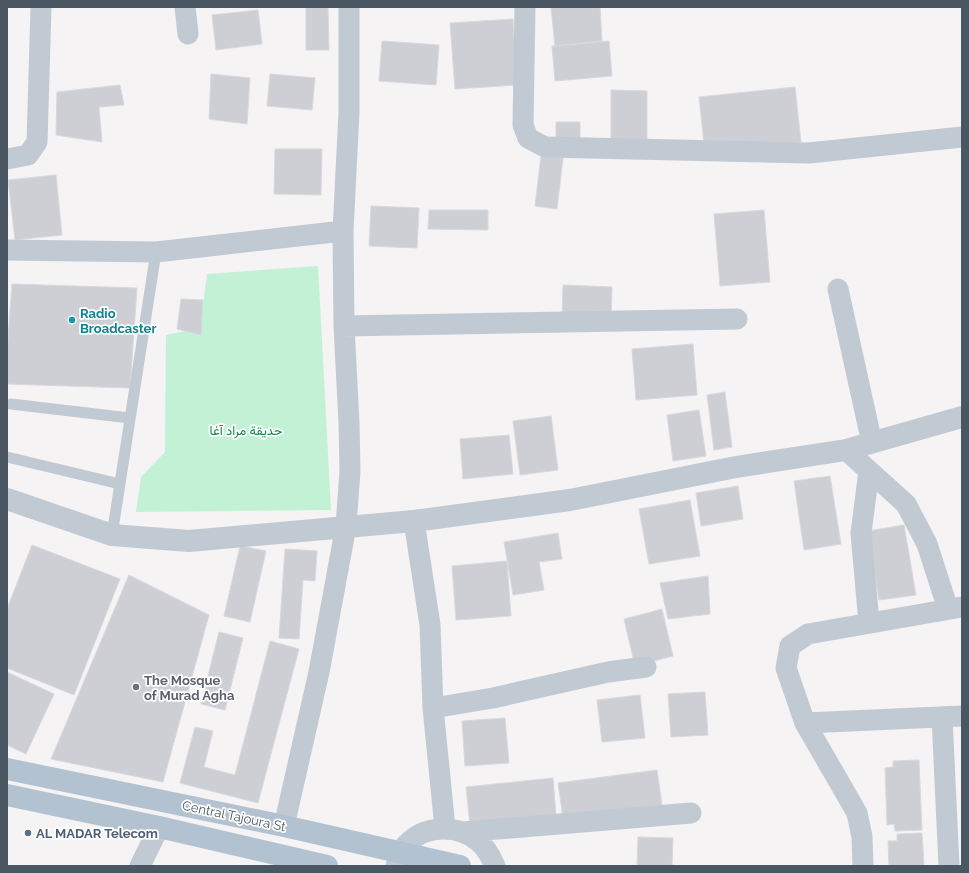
<svg xmlns="http://www.w3.org/2000/svg" width="969" height="873" viewBox="0 0 969 873" font-family="Raleway,Vazirmatn,sans-serif">
<style>
.green{fill:#c3f1d5}
.building{fill:#cdcfd5;stroke:#d7d9de}
.lines{fill:none;stroke-linecap:round;stroke-linejoin:round}
.service{stroke:#c1cad2;stroke-width:11}
.minor{stroke:#c1cad2;stroke-width:21}
.tertiary{stroke:#c1cad2;stroke-width:22}
.primary{stroke:#b3c2d1;stroke-width:22}
.culture-dot{fill:#0f9aa8;stroke:#fff;stroke-width:1.5}
.worship-dot{fill:#6b7280;stroke:#fff;stroke-width:1.5}
.service-dot{fill:#5c6f8a;stroke:#fff;stroke-width:1.5}
.labels{text-anchor:middle;dominant-baseline:central;stroke-width:3.5;stroke-linejoin:round;paint-order:stroke}
.culture-label{font-size:13px;font-weight:bold;fill:#0d838f;stroke:#fff;text-anchor:start}
.park-label{font-size:13px;fill:#17864f;stroke:#fff}
.worship-label{font-size:13px;font-weight:bold;fill:#5b616d;stroke:#fff;text-anchor:start}
.street-label{font-size:13px;fill:#4a5661;stroke:#fff}
.service-label{font-size:13px;font-weight:bold;fill:#4e5e75;stroke:#fff;text-anchor:start}
</style>
<rect width="100%" height="100%" fill="#f5f3f3"/>
<path class="green" d="M318,266L331,510L136,512L141,477L165,452L166,335L200,328L207,274Z"/>
<path class="building" d="M306,7H328L329,50H306Z
M551,7H600L602,41L555,46Z
M258,10L262,44L216,50L212,15Z
M513,19L517,85L455,89L450,23Z
M382,41L439,45L436,85L379,81Z
M609,41L612,76L555,81L552,46Z
M211,74L250,78L247,124L209,119Z
M270,74L315,78L312,110L267,106Z
M120,85L124,105L99,107L102,142L56,135L57,92Z
M795,87L801,142L705,152L699,97Z
M611,90L647,91V149H611Z
M556,122H580V149H556Z
M275,149H322L321,195L274,194Z
M541,156L563,158L557,209L535,206Z
M56,175L62,235L15,240L8,180Z
M371,206L419,208L417,248L369,246Z
M429,210H488V230L428,229Z
M764,210L770,282L720,286L714,214Z
M12,284L137,288L130,388L7,384V351Z
M563,285L612,287L611,320L562,319Z
M181,299L203,300L201,335L177,329Z
M693,344L697,395L636,400L632,349Z
M725,392L732,447L714,450L707,395Z
M699,410L706,456L673,461L667,415Z
M551,416L558,470L520,475L513,421Z
M509,435L513,474L463,479L460,439Z
M830,476L841,544L804,550L794,481Z
M738,486L743,519L701,526L696,493Z
M690,500L700,556L649,564L639,509Z
M904,525L916,595L879,600L868,531Z
M558,533L562,559L539,562L544,590L513,595L504,542Z
M32,545L120,579L74,695L7,668V609Z
M240,546L266,551L250,622L224,616Z
M285,549L317,551L315,581L303,580L299,639L279,638Z
M507,561L511,616L456,620L452,566Z
M129,575L209,615L163,782L51,759Z
M708,576L710,614L668,619L660,583Z
M662,609L673,656L635,666L624,619Z
M219,632L243,638L225,710L201,704Z
M270,641L299,649L258,803L180,783L195,727L213,731L204,767L235,775Z
M7,672L54,694L26,754L7,745Z
M705,692L708,735L671,737L668,694Z
M640,695L645,738L602,742L597,700Z
M505,718L509,763L465,766L462,721Z
M919,760L922,830L895,831L894,824L887,825L885,768L893,767V761Z
M657,770L662,805L563,818L558,783Z
M553,778L556,816L470,825L466,787Z
M922,833L924,866H889L888,841H897V834Z
M638,837L673,838L672,866H637Z"/>
<g class="lines">
<path class="service" d="M11,404L130,418
M7,457L120,484
M112,535L156,252"/>
<path class="minor" d="M185,7L188,34
M525,7L523,125L528,138L545,147L809,153L962,137
M7,159L28,155L37,142L41,7
M7,250L156,252L343,231
M838,289L872,443
M344,326L737,319
M846,450L906,504L927,544L948,609
M414,521L430,625L433,708L445,828
M869,623L861,533L869,471
M433,708L493,698L608,672L646,667
M942,717L949,866
M805,723L962,716
M284,826L319,672L346,526L350,471L349,423L344,326L343,231L349,112V7
M463,832L691,813
M140,866L159,827
M396,866C397,862 398,858 399,854C401,850 404,847 407,844C425,825 457,824 478,841C486,847 491,857 495,866
M863,866L862,837L857,813L805,723L786,668L790,646L808,634L962,607"/>
<path class="tertiary" d="M7,499L112,535L189,541L414,521L570,500L736,467L846,450L962,417"/>
<path class="primary" d="M7,769L284,826L460,866
M7,795L159,827L327,866"/>
</g>
<circle class="culture-dot" cx="72" cy="320" r="4"/>
<circle class="worship-dot" cx="136" cy="687" r="4"/>
<circle class="service-dot" cx="28" cy="833" r="4"/>
<g class="labels">
<g class="culture-label">
<text x="80" y="313">Radio<tspan x="80" dy="15">Broadcaster</tspan></text>
</g>
<g class="park-label">
<text x="246" y="430">حديقة مراد آغا</text>
</g>
<g class="worship-label">
<text x="144" y="680">The Mosque<tspan x="144" dy="15">of Murad Agha</tspan></text>
</g>
<g class="street-label">
<text transform="translate(234 816) rotate(12)">Central Tajoura St</text>
</g>
<g class="service-label">
<text x="36" y="833">AL MADAR Telecom</text>
</g>
</g>
<rect width="969" height="873" fill="none" stroke="#4a5661" stroke-width="16"/>
</svg>
